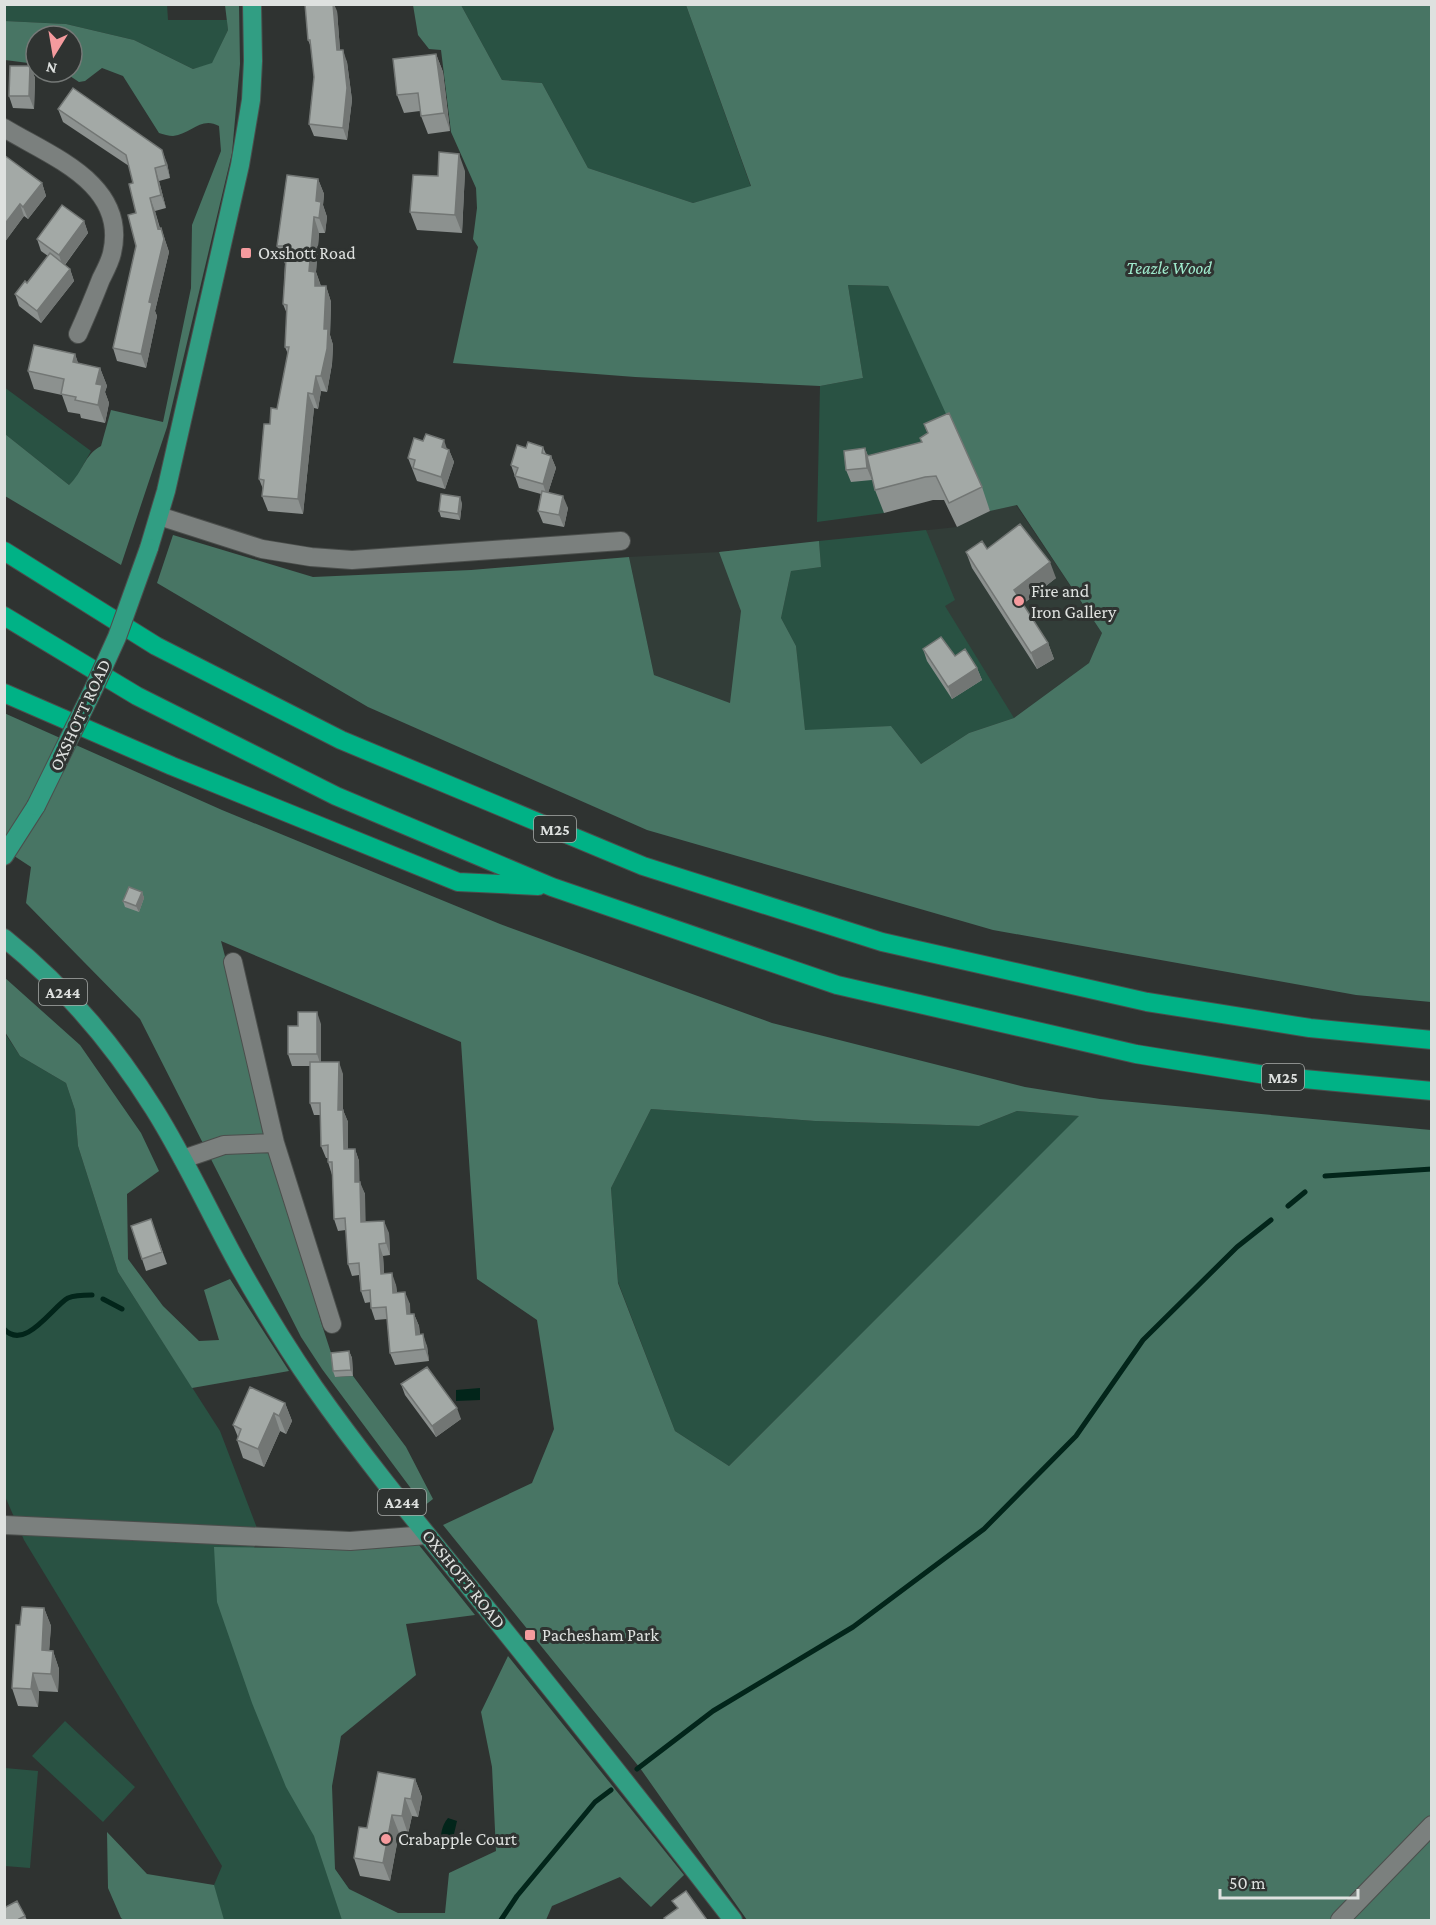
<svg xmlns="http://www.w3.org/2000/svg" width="1436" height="1925" viewBox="0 0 1436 1925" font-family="'Crimson Pro',serif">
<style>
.built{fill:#323d38}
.green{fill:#295243}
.forest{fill:#487564;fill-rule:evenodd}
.water{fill:#02251a}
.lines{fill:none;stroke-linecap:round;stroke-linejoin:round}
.stream{stroke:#02251a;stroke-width:5}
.minor-casing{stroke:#4b4e4c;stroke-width:20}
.major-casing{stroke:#4b4e4c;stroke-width:20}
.highway-casing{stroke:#4b4e4c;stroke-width:20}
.minor{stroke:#7b807e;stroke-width:18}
.major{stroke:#319e83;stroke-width:18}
.highway{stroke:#00b286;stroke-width:18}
.major-bridge-casing{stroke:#4b4e4c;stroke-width:20;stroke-linecap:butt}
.major-bridge{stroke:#319e83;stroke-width:18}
.wall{fill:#8c918f}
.shaded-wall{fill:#727674}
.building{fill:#a3a9a6;stroke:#727674;stroke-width:1.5}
.poi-dot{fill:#f59b9e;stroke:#2f3331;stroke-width:2}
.labels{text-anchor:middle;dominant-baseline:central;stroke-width:6;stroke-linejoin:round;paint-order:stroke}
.shield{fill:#2f3331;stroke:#aaadab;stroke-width:1.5}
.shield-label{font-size:16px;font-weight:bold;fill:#dee1df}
.poi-label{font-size:18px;fill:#dee1df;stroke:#2f3331;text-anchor:start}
.park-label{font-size:18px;font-style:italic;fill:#9febcd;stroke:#2f3331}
.street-label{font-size:18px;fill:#dee1df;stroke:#2f3331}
</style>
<rect width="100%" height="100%" fill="#2f3331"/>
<path class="built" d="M1016,505L1102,633L1089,663L1014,718L969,733L805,731L654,675L629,557L719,552L957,527L990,511Z"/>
<path class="green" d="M167,4L168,20H227L228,30L212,64L193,69L134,40L66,24L5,21V5Z
M461,5H686L751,187L693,203L588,168L542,83L502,80Z
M848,285L888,286L958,437L884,513L817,522L820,386L863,378Z
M4,387L91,451L76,478L69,485L5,434Z
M926,530L955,600L945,606L1014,718L969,733L921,764L891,726L805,731L796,646L781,618L791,571L821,567L819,541Z
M4,1032L20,1056L66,1083L75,1110L78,1146L118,1272L220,1431L257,1528L254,1548L335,1869L371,1920H209L214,1885L222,1866L24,1540L4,1494Z
M651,1109L815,1121L979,1126L1017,1111L1080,1116L729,1466L675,1431L618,1282L611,1188Z
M65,1721L135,1787L103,1822L32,1756Z
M5,1768L38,1771L30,1868L5,1866Z"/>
<path class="forest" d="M225,5H239L240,64L232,153L167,427L121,565L5,496V434L69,485C83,472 84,455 101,446L111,410L163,422L191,288L192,225L221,151L219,126C201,116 191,134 173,136C169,136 163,134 159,133L123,76L102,68L85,81L79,82L64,72H72V36H36V64L5,60V21L66,24L134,40L193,69L212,63L228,30Z
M413,5H461L502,80L542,83L588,168L693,203L751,186L686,5H1431V1002L1356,995L993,930L647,830L368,707L157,583L173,535L313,577L471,570L629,557L654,675L730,703L741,611L719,552L819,541L821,567L791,571L781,618L796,646L805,730L891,726L921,764L969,733L1014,718L1089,663L1102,633L1017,505L990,511L888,286L848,285L863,378L820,386L635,377L453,363L478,247L473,239L477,208L476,188L451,132L441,50L429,49L418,35Z
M4,713L222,810L500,924L772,1023L1025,1087L1100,1099L1431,1130V1920H747L640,1768L443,1525L532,1483L554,1429L537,1320L477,1279L461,1042L221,941L321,1322L333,1359L335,1377L353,1376L406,1447L433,1499L424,1506L322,1369L301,1337L140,1019L26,903L31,867L5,850ZM651,1109L815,1121L979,1126L1017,1111L1079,1116L729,1466L675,1431L618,1283L611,1188Z
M4,977L80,1045L141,1133L159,1171L127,1194L128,1259L163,1306L199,1341L219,1340L204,1290L230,1279L289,1371L192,1388L118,1272L78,1146L75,1110L66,1083L20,1056L5,1032Z
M419,1545L475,1615L406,1624L416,1675L341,1736L332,1786L335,1869L349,1889L398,1913H445L449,1873L496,1851L492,1767L481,1712L508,1656L684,1875L651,1907L620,1877L552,1906L546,1920H342L314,1836L286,1787L252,1703L217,1602L214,1547L368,1549Z
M107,1832L147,1874L214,1885L224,1920H124L121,1918L108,1888Z"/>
<path class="water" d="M480,1388V1400L456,1401V1390Z
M448,1818L457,1821L451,1847H444L440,1845C441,1835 441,1826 448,1818Z"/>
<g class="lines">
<path class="stream" d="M1325,1176L1432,1169
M1288,1206L1305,1192
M103,1299L122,1309
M4,1329C25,1352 53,1306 68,1298C75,1295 84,1295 92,1295
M637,1769L713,1711L853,1627L984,1529L1076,1436L1143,1340L1237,1247L1271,1220
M501,1920L517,1896L595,1802L611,1790"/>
<g class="minor-casing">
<path id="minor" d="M4,128C52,157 128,184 112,253C110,262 105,271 101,279C94,297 86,316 78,334
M159,516L262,549L311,557L352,560L621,541
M233,962L275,1143L332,1324
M183,1159L224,1145L275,1143
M4,1525L350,1541L427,1535
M1340,1920L1432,1825"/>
</g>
<g class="major-casing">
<path id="major" d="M149,548L166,491L240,165L251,100L253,61L252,4
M4,856L36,806
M4,938C63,985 114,1045 154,1109C186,1160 210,1214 239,1266C262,1307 287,1348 314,1387C368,1464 429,1537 488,1610C571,1713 653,1816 733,1920"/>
</g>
<g class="highway-casing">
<path id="highway" d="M4,551L156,646L341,740L643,866L882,942L1147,1002L1310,1028L1432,1040
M4,616L137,696L336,796L552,887L837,985L1136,1054L1272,1076L1432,1091
M4,693L172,766L458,882L538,886"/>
</g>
<use href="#minor" class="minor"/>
<use href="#major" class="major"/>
<use href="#highway" class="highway"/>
<g class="major-bridge-casing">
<path id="major-bridge" d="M36,806L93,690L117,637L149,548"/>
</g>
<use href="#major-bridge" class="major-bridge"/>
</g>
<path class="wall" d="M337,11L340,50L347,62L352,100L347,140L314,136L309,124L314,77L311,47L308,40Z
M436,54L443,72L450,131L428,134L421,116L420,111L404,113L397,95Z
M30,66L35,78L34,109L13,108L9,96Z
M58,109L167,163L170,178L159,181L166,208L155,211L160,228H161L169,252L155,311L157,316L146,368L117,361L113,348L136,246V213L133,183L129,166L63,122Z
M4,155L42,183L46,196L28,219L24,216L4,243Z
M465,171L462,233L417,230L410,212L438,176Z
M318,179L324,194L323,205L327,217L325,233H319L316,272L321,286H326L331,302L330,335L333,345L332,364L327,392L321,391L318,409L314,408L303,514L268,511L262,496L263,489L259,479L270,424L277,409L288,354L285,347L287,314L283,304L285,264L284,261H283L277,246Z
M84,221L88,233L65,265L70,269L74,281L41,323L19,306L15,294L27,283L48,256L41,251L37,239Z
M75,354L78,363L100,368L107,386L105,392L109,403L105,423L81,418L80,414L68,412L62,395L34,389L28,371Z
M924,424L982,487L990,511L957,527L944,500H933L884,513L875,490L871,473L872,480L851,482L846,470L865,448L868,456L922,442L928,434Z
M543,447L546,454L551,456L556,468L548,493L568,508L564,527L543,523L538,511L541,494L519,488L511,465L526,448Z
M447,449L449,450L454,462L445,489L417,481L408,458Z
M462,503L460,520L441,517L439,511Z
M987,549L1056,578L1023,604L1048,643L1054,659L1037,669L972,568L966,552Z
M923,649L955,656L977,668L982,680L952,699L927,661Z
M142,892L144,898L139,912L125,907L123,901Z
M321,1024V1062L343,1074V1110L348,1122V1149H355L359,1161V1182L365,1194V1222L389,1233L390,1255L383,1256L384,1273L396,1285L397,1293L410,1304V1314H414L419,1326L420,1335L427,1346L429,1361L395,1365L390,1353L387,1319L375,1320L371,1308V1302L365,1303L361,1291L359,1275L352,1276L348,1264L346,1230L338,1231L334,1219L332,1175L328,1162V1158H326L321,1146V1115H314L310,1103V1066H292L288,1054L298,1026Z
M151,1219L167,1264L146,1271L131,1226Z
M349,1351L352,1358L353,1376L335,1377L333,1371Z
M401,1384L461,1419L436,1437L405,1395Z
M285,1403L292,1421L286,1434L280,1431L264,1467L243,1458L237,1440L238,1437L233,1425Z
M44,1608L51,1626L49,1650L53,1651L59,1669L58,1692L39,1691L38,1707L18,1706L12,1688L20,1625Z
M415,1779L422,1797L418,1817L412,1816L408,1834L399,1833L390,1881L360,1876L354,1858L367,1828Z
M25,1916L27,1920H4Z"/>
<path class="shaded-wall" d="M333,4H334L337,11L341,62L337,50Z
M343,50L347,62L352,100L347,140L343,128Z
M436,54L443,72L450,131L444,113Z
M30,66L35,78L34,109L29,96Z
M162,150L167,163L170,178L166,165Z
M459,154L465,171L462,233L455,215Z
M155,168L159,181L166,208L161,195Z
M318,179L324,194L323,205L327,217L325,233L319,218L316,201Z
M42,183L46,196L28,219L23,207Z
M150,198L155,211L163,242L158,229Z
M20,204L24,216L4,243V225Z
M314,217L319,233L316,272L321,287L320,301L309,271Z
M84,221L88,233L63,267L59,255Z
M161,228L169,252L155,311L157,316L146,368L141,354Z
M70,269L74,281L41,323L37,311Z
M326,286L331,302L330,335L333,345L332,364L327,392L321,376Z
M75,354L81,372L73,362Z
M100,368L107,386L105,392L109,403L105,423L98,405L96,384Z
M316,376L321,391L318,409L313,394Z
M308,393L314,408L303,514L298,499Z
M444,440L448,452L442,447Z
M865,448L870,461L872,480L867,468Z
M449,450L454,462L445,489L441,477Z
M551,456L556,468L547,496L543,484Z
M563,496L568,508L564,527L559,515Z
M460,497L462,503L460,520L458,514Z
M1050,562L1056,578L1020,606L1014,590Z
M1048,643L1054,659L1037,669L1031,653Z
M977,668L982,680L952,699L948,687Z
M142,892L144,898L139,912L136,906Z
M317,1012L321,1024V1066L317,1054Z
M339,1062L343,1074V1122L338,1110Z
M343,1110L348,1122V1161L344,1149Z
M355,1149L359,1161L360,1194L355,1182Z
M360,1182L365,1194L366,1234L361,1222Z
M384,1221L389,1233L390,1255L386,1243Z
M379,1244L383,1256L385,1286L381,1274Z
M392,1273L396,1285L398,1305L393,1293Z
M405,1292L410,1304L411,1326L407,1314Z
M414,1314L419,1326L421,1347L416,1335Z
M423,1334L427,1346L429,1361L425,1349Z
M349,1351L352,1358L353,1376L351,1370Z
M285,1403L292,1421L286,1434L279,1416Z
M457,1408L461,1419L436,1437L432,1426Z
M274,1413L280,1431L264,1467L258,1449Z
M44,1608L51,1626L48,1668L42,1650Z
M53,1651L59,1669L58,1692L51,1674Z
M33,1673L39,1691L38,1707L31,1689Z
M415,1779L422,1797L418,1817L411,1799Z
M405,1798L412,1816L408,1834L402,1816Z
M392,1815L399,1833L390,1881L383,1863Z"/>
<path class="building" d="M305,4H333L337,50H343L347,88L343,128L309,124L314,77L310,40H308Z
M436,54L444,113L421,116L418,93L397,95L393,59Z
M10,66H30L29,96H9Z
M73,88L162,150L166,165L155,168L161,195L150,198L158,229L161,228L164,239L149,302L152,303L141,354L113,348L136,246L128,215L136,213L129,184L133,183L126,155L58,109Z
M439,152L459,154L455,215L410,212L413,175L438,176Z
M4,155L42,183L23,207L20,204L4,225Z
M287,175L318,179L316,201L321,202L319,218L314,217L309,271L315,272V286H326L324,329H328L327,349L321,376H316L313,394L308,393L298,499L262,496L264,480L259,479L264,424H270L271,408L277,409L289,347H285L287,305L283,304L286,259L283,258L284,246H277Z
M62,205L84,221L59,255L37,239Z
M50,253L70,269L37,311L15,294L25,281L27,283Z
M34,345L75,354L73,362L100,368L96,384L102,385L98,405L75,400L76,397L61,394L64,379L28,371Z
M949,413L982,487L949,503L936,476L925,477L875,490L867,456L922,442L920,438L928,433L924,424Z
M426,434L444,440L442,447L449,450L441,477L413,468L415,460L408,458L414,438L423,441Z
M528,442L543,447L542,453L551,456L543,484L515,476L518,468L511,465L517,445L526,448Z
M865,448L867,468L846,470L844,451Z
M542,491L563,496L559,515L538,511Z
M441,494L460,497L458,514L439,511Z
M1020,524L1050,562L1014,590L1048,643L1031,653L966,552L982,541L987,549Z
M941,637L955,656L965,649L977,668L948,687L923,649Z
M129,887L142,892L136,906L123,901Z
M298,1012H317V1054H288V1026H298Z
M310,1062H339L338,1110H343L344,1149H355V1182H360L361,1222L384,1221L386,1243L379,1244L381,1274L392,1273L393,1293L405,1292L407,1314H414L416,1335L423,1334L425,1349L390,1353L386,1307L371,1308L370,1290L361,1291L359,1263L348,1264L345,1218L334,1219L332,1162H328V1145L321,1146L320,1103H310Z
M151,1219L162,1252L142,1259L131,1226Z
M349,1351L351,1370L333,1371L331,1353Z
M427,1367L457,1408L432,1426L401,1384Z
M250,1387L285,1403L279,1416L274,1413L258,1449L237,1440L241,1429L233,1425Z
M22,1607L44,1608L42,1650L53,1651L51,1674L33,1673L31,1689L12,1688L16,1625H20Z
M378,1772L415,1779L411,1799L405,1798L402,1816L392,1815L383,1863L354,1858L359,1827L367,1828Z
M686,1891L707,1920H666L664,1918L678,1908L672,1901Z
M17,1901L25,1916L19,1919L20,1920H4V1908Z"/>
<g class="poi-dot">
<rect x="240" y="247" width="12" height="12" rx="3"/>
<circle cx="1019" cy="601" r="6"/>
<rect x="524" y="1629" width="12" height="12" rx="3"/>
<circle cx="386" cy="1839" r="6"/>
</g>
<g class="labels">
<g class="shield">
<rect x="534" y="816" width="42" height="26" rx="4.5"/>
<rect x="39" y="979" width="48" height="26" rx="4.5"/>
<rect x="1262" y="1064" width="42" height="26" rx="4.5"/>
<rect x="378" y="1489" width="48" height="26" rx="4.5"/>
</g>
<g class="shield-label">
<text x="555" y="829">M25</text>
<text x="63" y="992">A244</text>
<text x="1283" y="1077">M25</text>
<text x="402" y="1502">A244</text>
</g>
<g class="poi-label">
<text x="258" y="253">Oxshott Road</text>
<text x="1031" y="591">Fire and<tspan x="1031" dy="21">Iron Gallery</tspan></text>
<text x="542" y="1635">Pachesham Park</text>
<text x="398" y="1839">Crabapple Court</text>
</g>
<g class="park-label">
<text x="1169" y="268">Teazle Wood</text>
</g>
<g class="street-label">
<text transform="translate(80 715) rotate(-65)">OXSHOTT ROAD</text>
<text transform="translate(464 1579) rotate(51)">OXSHOTT ROAD</text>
</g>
</g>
<rect width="1436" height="1925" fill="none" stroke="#dee1df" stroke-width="12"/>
<g transform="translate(54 54) rotate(191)"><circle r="28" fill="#2f3331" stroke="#757977" stroke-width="1.5"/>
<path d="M0-4.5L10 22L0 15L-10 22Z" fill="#f59b9e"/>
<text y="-9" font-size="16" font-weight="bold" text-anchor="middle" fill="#dee1df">N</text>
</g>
<path d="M1220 1889v9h138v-9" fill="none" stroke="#dee1df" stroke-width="3"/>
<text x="1229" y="1889" font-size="18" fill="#dee1df" stroke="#2f3331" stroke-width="4.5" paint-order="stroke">50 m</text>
</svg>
